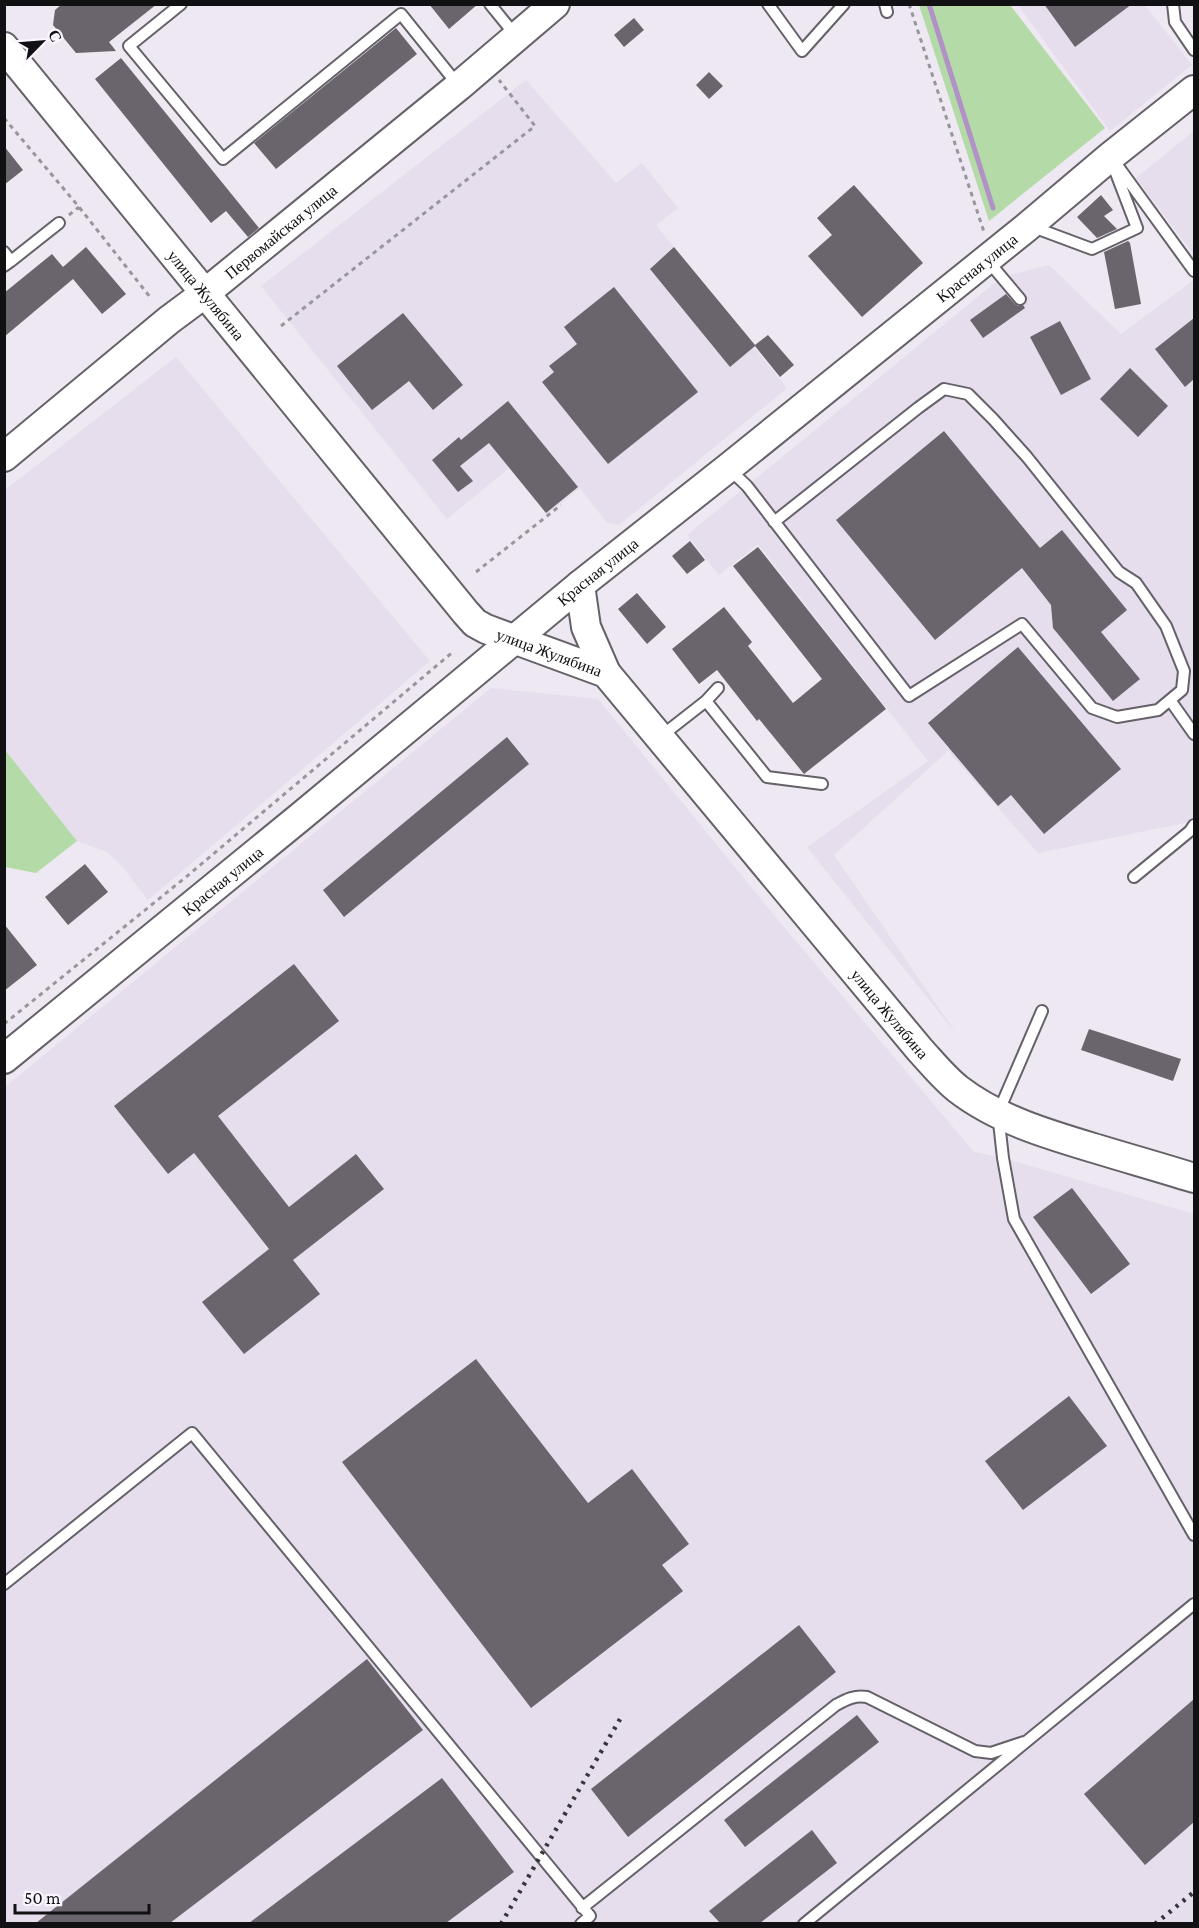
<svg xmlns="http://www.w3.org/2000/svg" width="1199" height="1928" viewBox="0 0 1199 1928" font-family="'Crimson Pro',serif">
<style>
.built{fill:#e6dded}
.green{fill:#b4daa7}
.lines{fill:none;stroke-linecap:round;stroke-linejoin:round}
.stream{stroke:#b292c6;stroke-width:5}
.building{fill:#6a656d}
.lane-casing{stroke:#666169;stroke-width:14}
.secondary-casing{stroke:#666169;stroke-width:32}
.path{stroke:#99959c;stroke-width:3;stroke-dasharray:4.5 4.5;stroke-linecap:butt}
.lane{stroke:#fff;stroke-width:10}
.secondary{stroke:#fff;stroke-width:28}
.rail{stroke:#383639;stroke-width:4.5;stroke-dasharray:3 6;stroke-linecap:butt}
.labels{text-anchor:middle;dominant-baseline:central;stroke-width:6;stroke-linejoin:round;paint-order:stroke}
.street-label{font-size:16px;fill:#111012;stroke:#faf5fe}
</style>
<rect width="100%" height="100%" fill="#ede8f1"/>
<path class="built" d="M1018,5H1145L1192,65L1110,131Z
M526,80L616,183L642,163L678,208L656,225L787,388L619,525L606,522L580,488L547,514L509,468L447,519L261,286Z
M1194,131V255L1136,178Z
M1049,265L1121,334L1194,280V821L1038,853L948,751L834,855L958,1036L807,847L928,761L758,544L719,575L687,535L1002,277Z
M176,357L430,661L148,900L121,865L107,852L77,841L5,750V490Z
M491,688L598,699L773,914L974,1152L1003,1158L1194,1214V1923L5,1924V1087Z"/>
<path class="green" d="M919,5H1010L1105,128L989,221Z
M5,750L77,841L36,873L5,867Z"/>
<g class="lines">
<path class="stream" d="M929,4L993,208"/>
</g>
<path class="building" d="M62,4H157L109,42L116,51L76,53L53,25L55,10Z
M429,4H478L449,29Z
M1044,4H1132L1075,47Z
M634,18L644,30L624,47L614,35Z
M396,28L417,54L276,169L254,143Z
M121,58L259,228L248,237L226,211L211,223L95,79Z
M709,72L723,86L709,99L696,85Z
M4,146L23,170L4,185Z
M854,185L923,263L862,317L808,256L832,235L817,218Z
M1101,195L1113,210L1104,216L1117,229L1097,238L1077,217Z
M1128,241L1130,243L1141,304L1115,309L1104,252Z
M86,247L126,294L102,314L73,279L4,337V293L52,254L63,267Z
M674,247L755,345L768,335L794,365L780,377L755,346L730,367L650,269Z
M614,287L698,392L608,464L542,382L554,372L549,366L577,344L564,327Z
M1006,294L1015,304L1018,306L1023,305L1025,308L983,338L970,320Z
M403,313L463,385L433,410L409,381L372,410L337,366Z
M1194,318V379L1185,387L1155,349Z
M1060,321L1091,379L1061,395L1030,337Z
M1130,368L1168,406L1138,437L1100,399Z
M508,401L578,487L546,513L489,443L460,466L473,481L458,492L432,460L459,437L461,440Z
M944,431L1040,548L1062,530L1127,610L1101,632L1140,679L1113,701L1053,628L1051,605L1022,568L935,640L836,520Z
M690,541L705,560L687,574L672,556Z
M758,547L886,709L804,774L759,719L757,721L717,670L699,684L672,649L724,607L752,642L748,646L793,703L822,679L733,566Z
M637,593L666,627L647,644L618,609Z
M1018,647L1121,769L1044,834L1011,795L998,806L928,723Z
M507,737L529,764L344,917L323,890Z
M85,864L108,892L68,925L45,897Z
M4,924L37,965L4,991Z
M294,964L339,1021L218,1116L289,1207L356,1154L384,1189L293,1260L320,1294L244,1354L202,1302L269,1249L194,1153L168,1174L114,1106Z
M1089,1029L1181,1059L1173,1081L1081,1050Z
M1072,1188L1130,1264L1091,1294L1033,1217Z
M476,1359L588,1503L632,1469L689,1544L662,1565L683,1591L531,1708L342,1462Z
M1069,1396L1107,1446L1023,1510L985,1461Z
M799,1625L836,1672L628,1837L591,1789Z
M367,1659L423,1730L170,1923H36Z
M1194,1699V1822L1145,1865L1084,1794Z
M857,1715L879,1742L745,1847L724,1820Z
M442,1778L514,1872L446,1923H249Z
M812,1830L837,1863L760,1923H720L709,1911Z"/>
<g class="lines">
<g class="lane-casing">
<path id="lane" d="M181,4L129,46L223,159L401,14L458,85
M490,4L516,36
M768,4L802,51L844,4
M885,4L887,12
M1173,4L1175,22L1194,50
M1117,165L1194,271
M1033,227L1092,249L1137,228L1111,160
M4,252L11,261L4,266
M11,261L59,223
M988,261L1020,299
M728,468L747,486L909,696L1022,624L1092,708L1117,717L1158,710L1182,690L1184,671L1166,626L1136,583L1119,572L1027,457L993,419L968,394L944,389L918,408L774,522
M1170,700L1194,734
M706,701L718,688
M660,737L706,701L767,777L822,784
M1134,877L1190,831L1194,825
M1042,1011L998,1113L1003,1158L1014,1219L1194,1535
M4,1584L192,1433L590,1916L581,1924
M582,1908L836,1705C847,1699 855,1695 867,1697L975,1751L991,1753L1024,1742
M804,1924L1194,1604"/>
</g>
<g class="secondary-casing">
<g id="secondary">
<path id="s1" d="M4,47L466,613L475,623L486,629L606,673L920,1050C932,1063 944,1078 958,1089C998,1120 1050,1135 1097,1149C1130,1159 1162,1168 1194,1178"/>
<path id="s2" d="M4,457L169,320L204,294L459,86L555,4"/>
<path d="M580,585L586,627L606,673"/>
<path id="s3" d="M4,1059L299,818L580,585L728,468L1027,227L1111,156L1194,90"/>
</g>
</g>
<path class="path" d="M909,4L984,232
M4,118L79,207L150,297
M69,215L79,207
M281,326L535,126L499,80
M476,572L561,505
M4,1024L186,877L454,651"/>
<use href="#lane" class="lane"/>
<use href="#secondary" class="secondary"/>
<path class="rail" d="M501,1924L623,1714
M1155,1924L1194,1892"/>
</g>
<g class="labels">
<g class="street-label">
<text stroke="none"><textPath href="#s2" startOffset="357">Первомайская улица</textPath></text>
<text stroke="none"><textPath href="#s3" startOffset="1254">Красная улица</textPath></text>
<text stroke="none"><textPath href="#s1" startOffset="320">улица Жулябина</textPath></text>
<text stroke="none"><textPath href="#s3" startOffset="768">Красная улица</textPath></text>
<text stroke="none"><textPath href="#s1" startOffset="824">улица Жулябина</textPath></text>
<text stroke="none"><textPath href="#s3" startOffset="282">Красная улица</textPath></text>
<text stroke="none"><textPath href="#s1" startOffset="1328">улица Жулябина</textPath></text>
</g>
</g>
<rect width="1199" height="1928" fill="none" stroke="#111012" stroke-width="12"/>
<g transform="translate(42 42) rotate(65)" stroke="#faf5fe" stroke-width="4.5" paint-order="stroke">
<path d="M0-4.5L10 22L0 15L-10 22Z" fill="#111012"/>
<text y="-9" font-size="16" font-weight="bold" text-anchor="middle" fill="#111012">С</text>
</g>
<path d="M15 1904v9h134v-9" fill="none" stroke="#111012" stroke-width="3"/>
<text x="24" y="1904" font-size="18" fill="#111012" stroke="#faf5fe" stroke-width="4.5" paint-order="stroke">50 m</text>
</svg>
